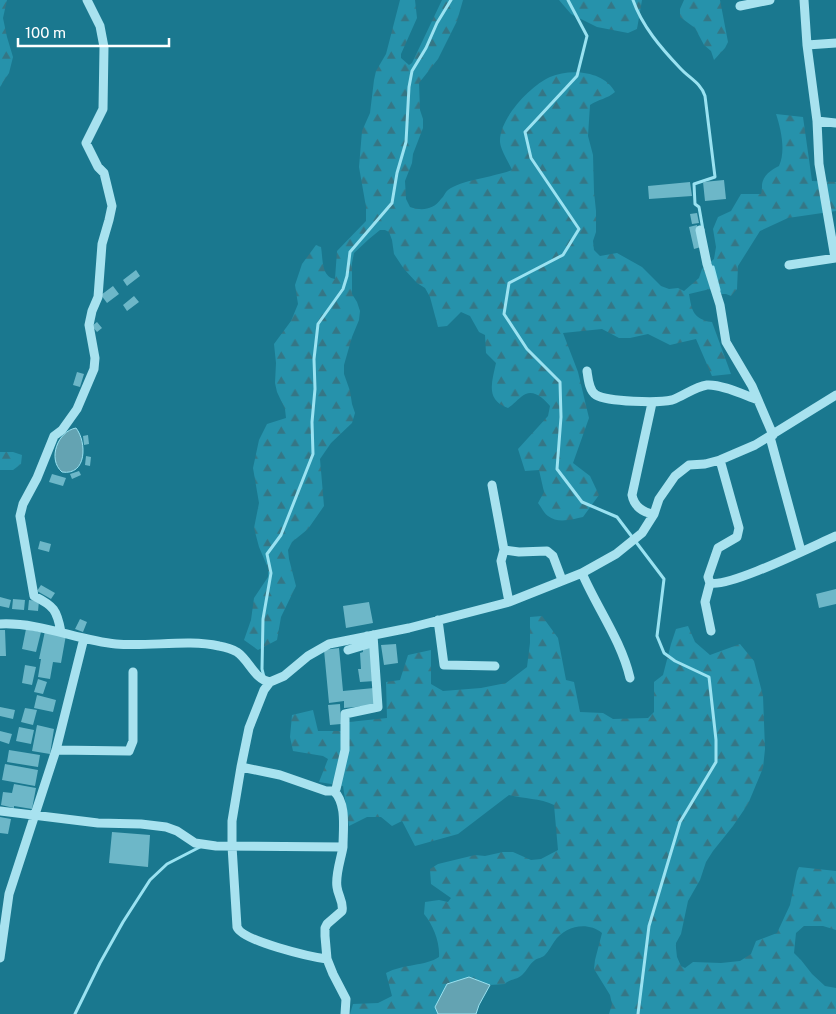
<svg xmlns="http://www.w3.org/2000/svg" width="836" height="1014" viewBox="0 0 836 1014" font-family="'Public Sans',sans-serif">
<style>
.forest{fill:url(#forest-firs)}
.water{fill:#64a3b2;stroke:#9ae2f1}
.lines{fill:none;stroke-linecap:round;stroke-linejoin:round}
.stream{stroke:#9ae2f1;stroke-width:3}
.building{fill:#6db7c8}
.minor{stroke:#a8e2ef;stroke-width:9}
</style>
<defs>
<pattern id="forest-firs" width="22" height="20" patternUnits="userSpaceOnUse" patternTransform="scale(1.25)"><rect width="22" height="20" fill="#2692ab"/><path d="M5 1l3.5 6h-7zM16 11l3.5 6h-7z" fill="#357685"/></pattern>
</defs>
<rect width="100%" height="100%" fill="#1a788f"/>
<path class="forest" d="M0,0H7L3,18L7,37L13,57L9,73L0,87Z
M400,0H415L417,18L401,54V58L409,65L412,63L442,0H463L457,21L438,59L419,83L420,110L423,119V128L413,154L412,163L405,181L406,199L410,207C422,211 433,210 441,199C444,197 445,192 448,190C461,180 495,177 512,170C508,161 501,151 500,142C499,119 530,86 550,77C571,68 604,71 615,92C607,99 599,99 590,105L588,136L593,155L594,192L596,211V232L593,241L594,250L600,256L617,253L642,267L661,286L669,289L678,288L684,291L699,278L702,269L714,259L716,247L713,229L718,217L731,211L741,194H761C762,191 762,188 762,185C763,175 771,170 779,166C786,151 781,129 776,114L803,117L812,181L836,182V211L788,218L760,231L738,266L737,289L731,296L726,294H713L710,289L689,294C692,311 693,319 712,322L731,374L712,376L696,339L670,345L648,334L630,338H619L602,329L563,333L578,372L589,418L573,463L590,476L599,495L583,517C573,519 558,524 548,516C544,513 541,507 538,503L544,492L539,470L525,471L518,449L548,416L550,406C543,398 532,387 521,397C516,401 514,404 508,408C485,400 492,382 496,363L486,353L485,335L479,332L470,316L461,312L447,326L438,327L430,297L425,288L417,283L404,269L394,254L392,240L389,232L385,230H380L369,239L354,253L352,263V294L357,302L360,311L359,320L352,337L344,365V374L350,391L352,404L355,413L352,423L331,443L320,459L324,506L308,529L292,542L288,550L289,559L296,586L281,617L277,640L258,650L244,640L251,620L254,598L268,577V568L259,547L254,528L259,503L253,468L259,440L267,424L286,418L285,409L277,392L275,383L276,363L274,344L291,321L298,304L295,285L302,264L316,245L321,247C323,258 321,277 335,279L337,251L366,221V207L359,167L362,131L370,113L374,80L376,71L386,54Z
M559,0H642L637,29L628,33L597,27L571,14Z
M684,0H720L728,42L725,48L714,60L711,51L704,45L695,28L680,17V9Z
M0,452H13L22,455L21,464L13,470H0Z
M542,616L558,638L566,680L574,682L580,712L603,713L613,719L648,718L654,712V682L663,675L671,644L676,629L688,626L695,642L710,655L740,644L754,661L763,696L765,749L763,768L748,804L733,826L713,851L706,862L700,880L688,901L681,934L676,943V948L677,957L681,966L685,968L693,962L721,963L740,961L751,954L756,941L777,933L790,905L797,871L799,867L836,871V930L823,926H804L796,933L794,953L801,960L812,974L825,986L836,988V1014H609L612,1004L610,995L594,969L595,960L602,933C587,921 565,926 554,942C551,946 549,951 545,955C542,958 538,958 535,960C529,964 527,971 522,975C517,980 509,979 505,984L490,985L469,977L435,1007L438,1014H350L353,1004L378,1003L392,996L386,973C403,964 426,966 439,957C440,942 433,925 424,914L425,902L439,900L448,902L451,898L431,884L430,869L438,864L475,855L485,856L503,852H513L531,860L541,859L558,850L554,805C540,798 524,799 509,795L458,834L415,846L402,821L392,826L381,817H367L349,826L343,786L319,782L328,759L323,756L293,751L290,737L292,715L313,710L318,731H344L349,722L387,718L386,682L400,680L408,655L431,650V684L443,691L481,688L506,683L527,667L530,643V617Z"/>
<path class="water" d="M76,428C87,442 87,476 62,472C47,459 58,431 76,428Z
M469,977L490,985L479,1005L476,1014H438L435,1007L447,984Z"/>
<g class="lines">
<path class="stream" d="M568,0L587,36L577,76L525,132L531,158L579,229L563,255L509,283L504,314L527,349L560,382L561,417L557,469L582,502L617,517L664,579L657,636L664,653L675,661L709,677L716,740V762L680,822L649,926L638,1014
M633,0C642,26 661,48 680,68C689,78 701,83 705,96L715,177L694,184L695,204L699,207L703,230
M713,267L719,290
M264,677L262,669L263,619L271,573L267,554L281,535L313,454L312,422L315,389L314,359L318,324L343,289L347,276L350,252L392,203L397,173L406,142L409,87L412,71L426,48L437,23L451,0
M75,1014L100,963L123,922L150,880L167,864L200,847"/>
</g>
<path class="building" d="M724,180L726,199L705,201L703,182Z
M690,182L692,196L649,199L648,186Z
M697,213L699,223L692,224L690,214Z
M697,225L701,247L694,249L689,227Z
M136,270L140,276L127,286L123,280Z
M113,286L119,294L107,303L101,295Z
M134,296L139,302L127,311L123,305Z
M97,322L102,328L97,332L92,326Z
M77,372L84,374L80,387L73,385Z
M88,435L89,444L84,445L83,436Z
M86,456L91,457L90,466L85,465Z
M79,471L81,475L72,479L70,474Z
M52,474L66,478L63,486L49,482Z
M40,541L51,544L49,552L38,549Z
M41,585L55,593L51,599L37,591Z
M836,589V604L819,608L816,594Z
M0,597L11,600L9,608L0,606Z
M13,599L25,600L24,610L12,609Z
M29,600L39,601L38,611L28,610Z
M369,602L373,623L346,628L343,606Z
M80,619L87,622L83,632L75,629Z
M26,629L41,632L36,652L22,649Z
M0,630H5L6,656H0Z
M45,631L66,635L61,663L53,662L50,679L38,677L41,659H39Z
M396,644L398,663L384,665L381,645Z
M372,646L375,681L360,682L358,669H361L360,653L363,652V647Z
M339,648L343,691L374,688L376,705L344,708V701L329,703L324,650Z
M25,665L36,667L32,685L22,683Z
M38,679L47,682L43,694L34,692Z
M37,695L56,700L53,712L34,708Z
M340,704L341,724L330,725L328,705Z
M0,707L15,710L13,719L0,716Z
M25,708L37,710L33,725L21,722Z
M37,725L54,729L50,754L32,751Z
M19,727L34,730L31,744L16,741Z
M0,731L12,734L9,744L0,741Z
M9,750L40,755L38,767L7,762Z
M5,764L38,770L35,786L2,780Z
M14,784L36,788L32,809L14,806V808L1,805L3,792L12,793Z
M0,817L11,819L8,834L0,833Z
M112,832L150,835L148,867L109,863Z"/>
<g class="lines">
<path class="minor" d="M804,0L807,45L817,121L836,123
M740,6L770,0
M807,45L836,43
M817,121L819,164L835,258
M700,230L707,264L720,305L726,342L752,386L773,435
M789,265L836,258
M587,371C588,378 589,391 596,395C608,402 658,403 672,400C684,396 694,387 707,385C722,384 744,395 758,400
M652,403L632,495C634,506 643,513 654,514
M770,437L801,551
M492,485L504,550L501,561L509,602
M504,550L519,552L547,551L553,556L562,580
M582,573C597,608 621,640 630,678
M710,583C729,588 813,546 836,536
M438,620L444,665L495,666
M0,624C40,622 77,640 116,644C149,647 188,639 219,646C225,647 232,649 237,652C249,660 255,680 270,682
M711,631L705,602L710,583L708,577L718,548L737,537L739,528L720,460
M61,632C57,610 54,606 34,596L20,516L23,504L37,478L54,436L62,430L77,409L94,369L95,358L89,325L92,311L98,297L102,244L109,220L112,206L104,173L98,167L86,143L103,109L104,47L100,26L87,0
M348,650L368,644L367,636
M56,750L129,751L133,741V672
M241,767L280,775L326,791H333L336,789L345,750V714L378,707L373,635
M0,811L98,823L141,824L166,827L177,831L195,843L216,846L343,847C343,828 347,804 334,791
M343,847C341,859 335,875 337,887C338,896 344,902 342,911L327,924L325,928V936L327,959L333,974L346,999L345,1014
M0,958L9,894L56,750L84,638
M327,959C311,957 242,941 237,927L232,846V821L241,767L249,728L264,690L270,682L284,676L308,656L329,644L409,628L509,602L582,573L616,554L642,533L654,514L659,499L675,476L689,465L705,464L720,460L755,445L836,395"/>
</g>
<path d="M18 38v8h151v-8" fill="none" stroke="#ffffff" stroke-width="2.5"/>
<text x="25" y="38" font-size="15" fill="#ffffff" stroke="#1a788f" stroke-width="4" paint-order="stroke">100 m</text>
</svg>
